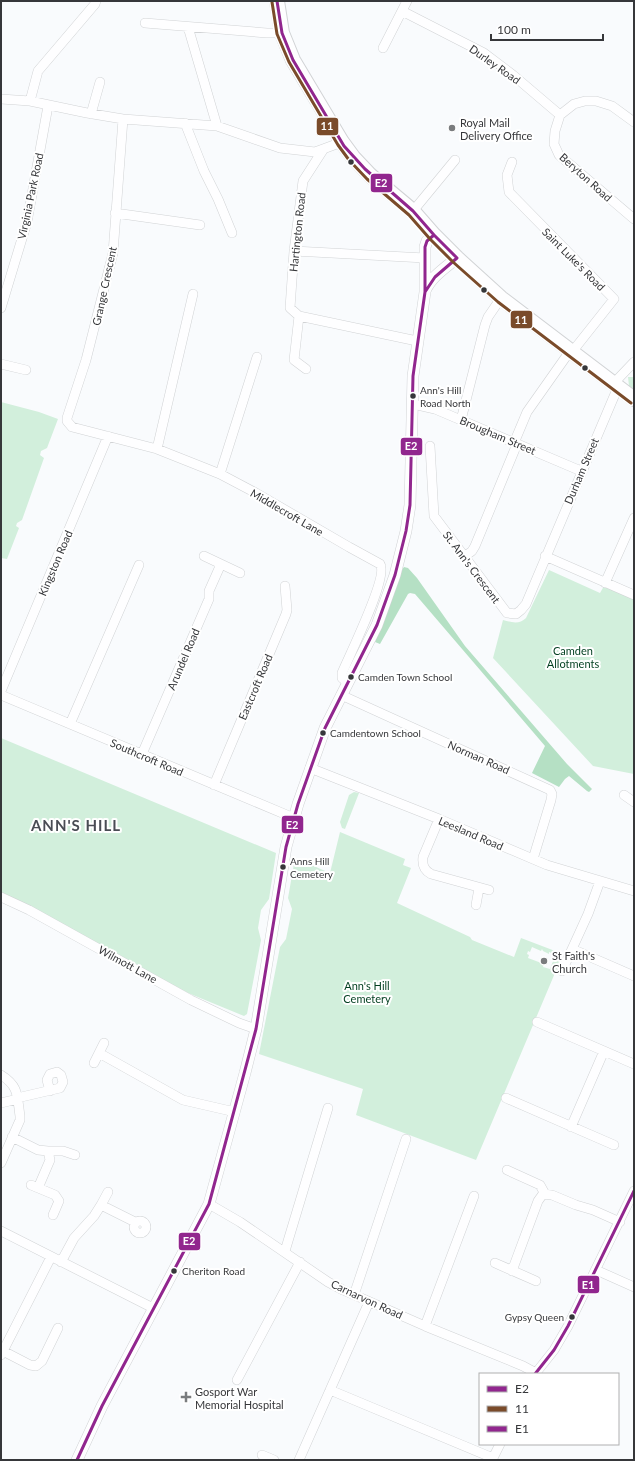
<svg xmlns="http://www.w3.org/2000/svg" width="635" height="1461" viewBox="0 0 635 1461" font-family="Lato,sans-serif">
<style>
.green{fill:#d2efdc;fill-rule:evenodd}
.forest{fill:#b5e0c4}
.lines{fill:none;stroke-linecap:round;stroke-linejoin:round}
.minor-casing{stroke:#d1d3d5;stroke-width:10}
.tertiary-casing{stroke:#d1d3d5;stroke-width:12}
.primary-casing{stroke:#d1d3d5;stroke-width:16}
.minor{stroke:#fefeff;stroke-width:9}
.tertiary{stroke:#fefeff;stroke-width:11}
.primary{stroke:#fefeff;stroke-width:14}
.bus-1-casing{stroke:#fff;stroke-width:6}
.bus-2-casing{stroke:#fff;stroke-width:6}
.bus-3-casing{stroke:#fff;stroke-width:6}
.bus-1{stroke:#91268e;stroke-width:3}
.bus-2{stroke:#7a4b2a;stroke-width:3}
.bus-3{stroke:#91268e;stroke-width:3}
.poi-dot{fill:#7a7c7e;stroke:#fff;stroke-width:1.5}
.bus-dot{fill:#36373a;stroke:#fff;stroke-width:1.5}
.labels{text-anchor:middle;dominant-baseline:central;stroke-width:4;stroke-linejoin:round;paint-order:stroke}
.bus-label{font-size:10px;fill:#36373a;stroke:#fff;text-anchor:start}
.street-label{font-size:11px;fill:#36373a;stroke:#fff}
.poi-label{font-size:11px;fill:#36373a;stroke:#fff;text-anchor:start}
.park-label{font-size:11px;fill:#013e1f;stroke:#fff}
.district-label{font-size:15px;font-weight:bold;letter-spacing:1px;fill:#494c54;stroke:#fff}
.line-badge{stroke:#fff;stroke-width:1.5}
.badge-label{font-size:11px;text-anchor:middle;font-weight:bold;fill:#fff}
</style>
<rect width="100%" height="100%" fill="#f9fbfd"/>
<path class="green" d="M634,371V389L629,386L628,377H633Z
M1,402L39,412L58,419L47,448L41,451L40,455L44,458L22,520L17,523L16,526L19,528L7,559L1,558Z
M549,570L600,593L604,586L634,599V774L593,766L493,658L503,620C511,622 519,625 526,618Z
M1,738L276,853L269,899L261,910L258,928L261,940L247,1014L244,1016L188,993L1,892Z
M354,792L359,793L345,829L342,828L340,822L349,795Z
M340,832L405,859L403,865L411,868L397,903L470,937L472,940L514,957L521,938L563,954L476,1160L356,1115L363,1089L259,1054L280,947L286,939L292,909L288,898L295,858L330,873ZM532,947L541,951L542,949L543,951L549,954V952L554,954L555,956L550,969L543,967L544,964L528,958L529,955L527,954L528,951L530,952Z"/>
<path class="forest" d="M404,567L408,568L417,578L465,646L567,764L592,789L589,792L587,791L569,776L565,779L559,787L532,773L545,746L415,594L410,593L408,594L380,644L375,642L401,571Z"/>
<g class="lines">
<g class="minor-casing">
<path id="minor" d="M402,11L484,53L513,75L560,115
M145,23L267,33H282
M188,27L217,126
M383,48L407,1
M1,99L30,101L87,113L123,119L217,126L280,148L315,152L342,142
M30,101L38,71L95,4L96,1
M91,114L100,82
M123,119L113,253L86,360L67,418V421L72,427L157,449L220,474L256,493L349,547L380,564C389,576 349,656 342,673V678L348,683
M634,122L612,106L596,101H585L574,104L560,115L555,131L554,144L559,155L634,219
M185,123L204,171L218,199L232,233
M323,150L303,181L294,251L290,308L299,316L417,341
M512,162L507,175L509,192L614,299L572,352
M413,211L455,160
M115,213L200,225
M294,251L425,258
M1,308L27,222L48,106
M299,316L294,360L306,369
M1,364L26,370
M613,384L634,362
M413,404L435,409L581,471
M461,420L485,325L488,317L501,298
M514,443L527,412L570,351
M430,446L434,516L504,609L507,613L516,614L521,610L526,604L615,394L618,388
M157,449L193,294
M220,474L257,357
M204,556L240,573
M545,556L634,595
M464,557L472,551L475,546L517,444
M605,583L634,518
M1,691L108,436
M1,695L294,818
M341,695L550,790L552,794L551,800L533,859
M70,724L139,565
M142,754L209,599V591L221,564
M310,768L439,819L547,865L634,891
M214,785L286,614L287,610L285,586
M624,795L634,802
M439,819L423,857C422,865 424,870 431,874L489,890
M1,897L29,910L191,1000L239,1023L256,1029
M476,905L479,888
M572,949L634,976
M562,971L588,914L600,881
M537,1022L634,1064
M104,1043L99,1053L183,1100L235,1112
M94,1063L99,1053
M1,1075C19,1086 17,1096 20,1116V1120L1,1163
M17,1098L60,1088L63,1082L61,1075L57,1072L50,1074L47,1080L50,1091
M506,1098L614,1145
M1,1103L18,1099
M571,1127L604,1051
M12,1137L38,1150L48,1151L50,1160L38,1188
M48,1151H63L75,1155
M507,1170L540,1185L545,1194
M31,1185L55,1195L59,1201L53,1215
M209,1204L240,1222L328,1282L343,1290L425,1326L523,1366L536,1373
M101,1205L108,1192
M134 1227a6 6 0 1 1 12 0a6 6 0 1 1-12 0Z
M1,1231L153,1308
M285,1251L328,1108
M61,1262L74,1238L94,1216L101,1205L135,1222
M495,1263L536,1281
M596,1270L634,1287
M512,1271L538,1201L543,1194L552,1195L576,1205L593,1210L620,1222
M354,1295L406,1139
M425,1326L474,1196
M3,1351L30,1365L36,1366L42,1361L58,1328
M1,1355L51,1257
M535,1374L554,1350L568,1326L634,1191
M237,1380L300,1262
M330,1390L493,1458
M262,1455L274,1460
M299,1460L369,1302
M492,1460L500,1444"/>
</g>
<g class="tertiary-casing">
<path id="tertiary" d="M425,291C431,277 445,268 457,258
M77,1460L102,1406L209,1204L245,1073L256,1029L286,847L298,804L325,728L377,625L395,575L406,531L410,505L413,376L425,292V247L427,241L434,235"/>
</g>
<g class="primary-casing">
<path id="primary" d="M277,1L282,33L293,60L342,142L353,157L370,175L413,211L434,235L457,258L501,298L634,399"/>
</g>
<use href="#minor" class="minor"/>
<use href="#tertiary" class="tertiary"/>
<use href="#primary" class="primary"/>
<g class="bus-1-casing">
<path id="bus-1" d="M277,1L282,33L293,60L344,146L365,169L413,211L434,235L457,258L435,277L425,292
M77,1460L102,1406L209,1204L256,1029L286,847L298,804L325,728L377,625L395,575L406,531L410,505L413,376L425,292V247L427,241L434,235"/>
</g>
<g class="bus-2-casing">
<path id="bus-2" d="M272,2L277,34L289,62L338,145L349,160L367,179L409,215L430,239L453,262L498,302L631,403"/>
</g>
<g class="bus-3-casing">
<path id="bus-3" d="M535,1374L554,1350L568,1326L634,1191"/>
</g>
<use href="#bus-1" class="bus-1"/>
<use href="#bus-2" class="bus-2"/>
<use href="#bus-3" class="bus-3"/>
</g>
<g class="poi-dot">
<circle cx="452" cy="128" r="4"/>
<circle cx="544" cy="961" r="4"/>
<path d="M184 1391h4v4h4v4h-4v4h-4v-4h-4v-4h4z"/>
</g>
<g class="bus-dot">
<circle cx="351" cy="162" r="3.5"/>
<circle cx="484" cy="290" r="3.5"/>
<circle cx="585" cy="368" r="3.5"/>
<circle cx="413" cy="396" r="3.5"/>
<circle cx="351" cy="677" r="3.5"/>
<circle cx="323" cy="733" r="3.5"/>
<circle cx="283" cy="867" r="3.5"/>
<circle cx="174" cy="1271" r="3.5"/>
<circle cx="572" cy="1317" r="3.5"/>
</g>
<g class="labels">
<g class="bus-label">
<text x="420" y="390">Ann's Hill<tspan x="420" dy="13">Road North</tspan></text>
<text x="358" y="677">Camden Town School</text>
<text x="330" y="733">Camdentown School</text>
<text x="290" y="861">Anns Hill<tspan x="290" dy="13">Cemetery</tspan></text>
<text x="182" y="1271">Cheriton Road</text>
<text x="564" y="1317" text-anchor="end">Gypsy Queen</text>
</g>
<g class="street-label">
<text transform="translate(495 64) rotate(35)">Durley Road</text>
<text transform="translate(586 177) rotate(42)">Beryton Road</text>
<text transform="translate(30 196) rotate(-78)">Virginia Park Road</text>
<text transform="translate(297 232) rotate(-84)">Hartington Road</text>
<text transform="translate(574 259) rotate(45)">Saint Luke's Road</text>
<text transform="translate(104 286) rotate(-78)">Grange Crescent</text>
<text transform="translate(498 435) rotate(23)">Brougham Street</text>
<text transform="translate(581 471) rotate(-67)">Durham Street</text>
<text transform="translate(287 512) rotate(30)">Middlecroft Lane</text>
<text transform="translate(55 563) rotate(-67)">Kingston Road</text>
<text transform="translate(472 567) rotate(53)">St. Ann's Crescent</text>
<text transform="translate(183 659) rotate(-67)">Arundel Road</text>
<text transform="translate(255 687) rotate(-67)">Eastcroft Road</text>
<text transform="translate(147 757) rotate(23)">Southcroft Road</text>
<text transform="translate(479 757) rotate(24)">Norman Road</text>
<text transform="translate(471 833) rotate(23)">Leesland Road</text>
<text transform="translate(128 964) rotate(29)">Wilmott Lane</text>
<text transform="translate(367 1299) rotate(25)">Carnarvon Road</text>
</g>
<g class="poi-label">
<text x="460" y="122">Royal Mail<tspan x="460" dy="13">Delivery Office</tspan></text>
<text x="552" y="955">St Faith's<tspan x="552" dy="13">Church</tspan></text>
<text x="195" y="1391">Gosport War<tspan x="195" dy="13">Memorial Hospital</tspan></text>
</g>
<g class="park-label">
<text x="573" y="650">Camden<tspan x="573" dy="13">Allotments</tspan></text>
<text x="367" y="985">Ann's Hill<tspan x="367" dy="13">Cemetery</tspan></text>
</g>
<g class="district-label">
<text x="76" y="825">ANN'S HILL</text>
</g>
</g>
<g class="line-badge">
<rect x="316" y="117" width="23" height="19" rx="4" fill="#7a4b2a"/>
<rect x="370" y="173" width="23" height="20" rx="4" fill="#91268e"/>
<rect x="510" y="310" width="23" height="19" rx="4" fill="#7a4b2a"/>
<rect x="400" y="437" width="23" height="19" rx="4" fill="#91268e"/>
<rect x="281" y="815" width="23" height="19" rx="4" fill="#91268e"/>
<rect x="178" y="1232" width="23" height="19" rx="4" fill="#91268e"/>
<rect x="577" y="1275" width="23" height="19" rx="4" fill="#91268e"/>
</g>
<g class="badge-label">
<text x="327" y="130">11</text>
<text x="381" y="187">E2</text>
<text x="521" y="324">11</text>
<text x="411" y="450">E2</text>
<text x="292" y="829">E2</text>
<text x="189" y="1245">E2</text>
<text x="588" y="1289">E1</text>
</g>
<rect width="635" height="1461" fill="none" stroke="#36373a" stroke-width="4"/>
<rect x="479" y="1373" width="140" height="72" fill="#ffffff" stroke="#afafb0"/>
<rect x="487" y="1386" width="20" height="6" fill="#91268e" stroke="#afafb0"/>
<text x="515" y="1393" font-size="12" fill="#36373a">E2</text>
<rect x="487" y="1406" width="20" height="6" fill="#7a4b2a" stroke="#afafb0"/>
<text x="515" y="1413" font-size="12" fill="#36373a">11</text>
<rect x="487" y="1426" width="20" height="6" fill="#91268e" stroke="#afafb0"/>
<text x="515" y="1433" font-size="12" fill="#36373a">E1</text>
<path d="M491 34v6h112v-6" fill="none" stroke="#36373a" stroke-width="2"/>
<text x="497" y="34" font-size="12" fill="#36373a" stroke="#ffffff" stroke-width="3" paint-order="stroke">100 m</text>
</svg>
